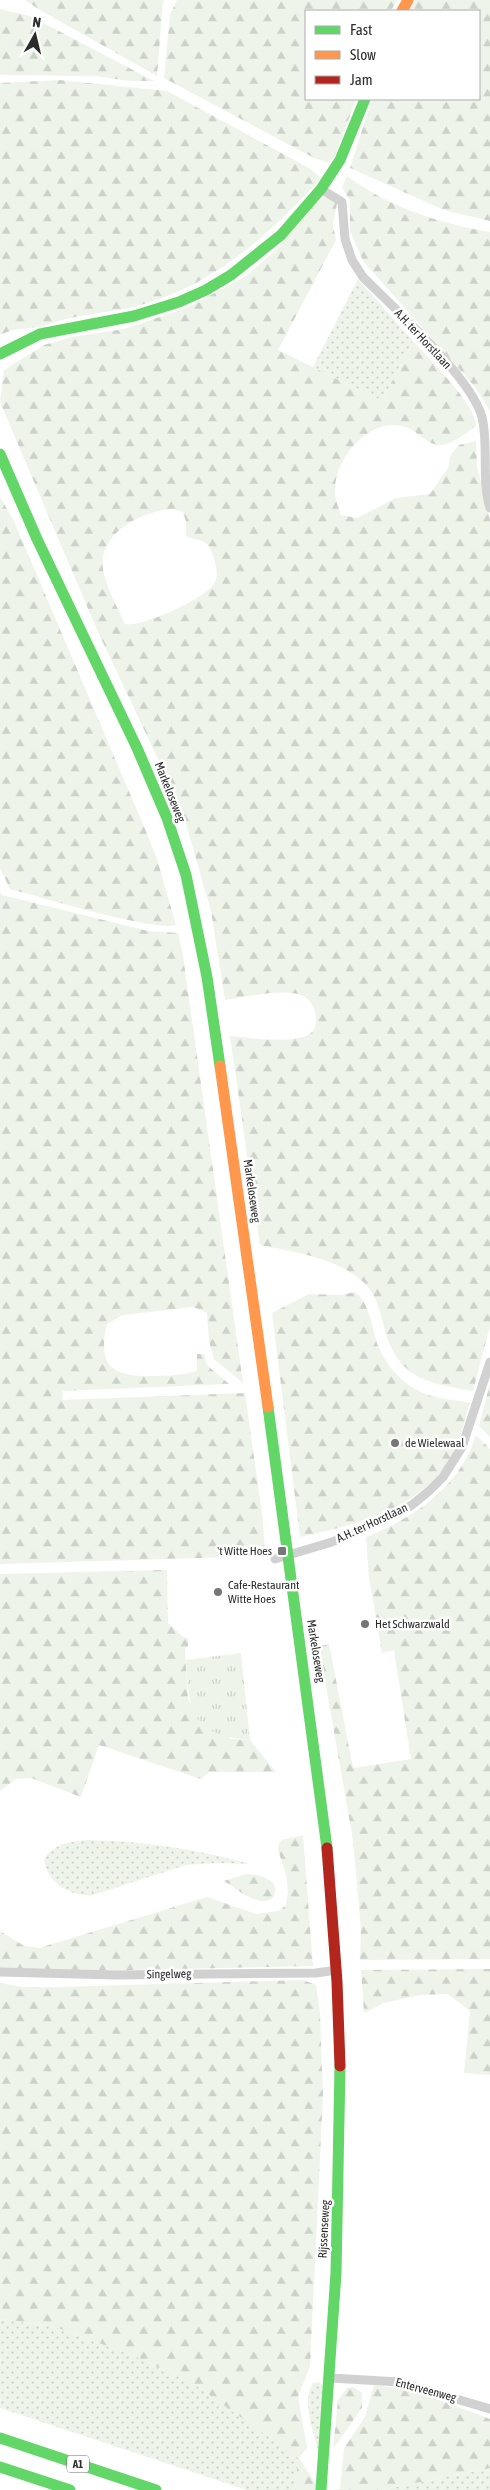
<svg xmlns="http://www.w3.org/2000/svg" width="490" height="2490" viewBox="0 0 490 2490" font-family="'Asap Condensed',sans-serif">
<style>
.grass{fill:url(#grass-dots)}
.forest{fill:url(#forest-firs);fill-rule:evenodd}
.park{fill:url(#park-tufts)}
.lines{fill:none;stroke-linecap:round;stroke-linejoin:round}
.street{stroke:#d1d1d1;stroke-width:9}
.fast{stroke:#63d668;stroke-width:11}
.slow{stroke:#ff974d;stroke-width:11}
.jam{stroke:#b3261e;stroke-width:11}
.poi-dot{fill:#767676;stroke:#fff;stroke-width:2}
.labels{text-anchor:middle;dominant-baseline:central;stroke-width:5;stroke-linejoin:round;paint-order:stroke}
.shield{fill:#fff;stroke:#6b6b6b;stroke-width:1}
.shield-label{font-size:11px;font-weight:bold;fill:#2c2c2c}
.street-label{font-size:12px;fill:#2c2c2c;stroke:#fff}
.poi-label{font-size:12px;fill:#2c2c2c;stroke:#fff;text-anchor:start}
</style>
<defs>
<pattern id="grass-dots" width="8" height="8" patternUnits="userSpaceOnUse" patternTransform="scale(1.25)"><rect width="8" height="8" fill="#eef4ea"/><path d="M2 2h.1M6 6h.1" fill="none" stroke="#ccd1c9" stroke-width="1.8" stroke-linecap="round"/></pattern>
<pattern id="forest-firs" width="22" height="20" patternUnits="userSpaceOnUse" patternTransform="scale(1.25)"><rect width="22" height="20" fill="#eef4ea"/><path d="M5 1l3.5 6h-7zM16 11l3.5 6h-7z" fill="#ccd1c9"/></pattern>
<pattern id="park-tufts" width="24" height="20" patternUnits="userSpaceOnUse" patternTransform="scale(1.25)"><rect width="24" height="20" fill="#eef4ea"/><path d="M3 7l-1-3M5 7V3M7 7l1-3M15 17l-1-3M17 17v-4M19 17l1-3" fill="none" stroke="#ccd1c9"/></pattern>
</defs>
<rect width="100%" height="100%" fill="#fff"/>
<path class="grass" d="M358,279L413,341L382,401L313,367Z
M86,1840C142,1841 196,1849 250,1864L216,1863L186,1865L93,1895C70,1897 48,1883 44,1860C52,1844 69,1842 86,1840Z
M0,2319L55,2327L135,2356L194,2384L299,2458L295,2490H247L0,2408Z
M319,2382L325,2387L319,2454C314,2433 301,2403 313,2383Z
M490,2468V2490H381Z"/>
<path class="forest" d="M25,0H163L157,76L40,10Z
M177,0H397L391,11H306V99H356L337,151L329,163L314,158L164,78L170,15Z
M415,0H490V221L444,210L350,168L372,99H479V11H408Z
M0,9L30,16L154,81H129L96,76L0,75Z
M59,80L167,91L309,168L321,178C267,238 202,296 118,310C101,313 83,315 66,319C56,321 47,326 37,327C23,329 12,329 0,335V83Z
M347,176C387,206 440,224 490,232V411L475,387L363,261L350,231V201L342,187Z
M325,197L332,198L337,203L333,225L336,240L278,350L382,401L413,341C429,359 476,404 476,426C466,433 452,445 439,445C425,444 417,429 402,426C368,418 333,460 335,493C335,500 339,508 341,515L357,518L396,498L430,494L448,468L451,454L459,445L476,441L477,466L490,520V1326L473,1391C432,1384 400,1380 386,1334C380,1314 378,1294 361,1280C334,1257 293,1252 260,1245L230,1036C254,1038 279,1043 303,1037C325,1032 317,998 298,994C276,989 247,997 225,1000L211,911L182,810L98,632L0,402L4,370L44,345L71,337L124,329L189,307L246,276L277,249L314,202ZM174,509L183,512L186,522V536C191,539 199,539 204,542C211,546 213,554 215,562C217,568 218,578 214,584C206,598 141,628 125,624C118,608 108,591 104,574C93,535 142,510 174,509Z
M0,497L14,521L145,829L157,859L176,925C155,932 38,896 10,889L0,868Z
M0,892L2,895L148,931L178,933L183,956L243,1383L214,1359L209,1341L207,1313L193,1307L123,1315L107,1324C96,1368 115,1377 154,1376C169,1376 183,1375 197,1371V1354H204L207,1365L229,1384L63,1391L62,1400L245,1393L263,1521L265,1556L0,1564Z
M355,1292C367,1301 371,1319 374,1333C380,1360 401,1385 428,1395C441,1399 456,1400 470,1403C463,1426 457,1454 440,1473C405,1513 351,1526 300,1537L272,1313L309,1294L341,1295Z
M490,1383V1437L479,1426Z
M476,1435L490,1449V1959L360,1960L361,1929L353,1840L319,1646L329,1644L353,1768L411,1759L394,1650L382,1653L369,1578L366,1537C414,1518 460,1487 476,1435Z
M167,1570L168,1623L183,1637L188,1638V1647L185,1648L188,1700L231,1739L250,1740L276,1772H209L201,1779L99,1745L81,1797L31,1778L16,1779L0,1791V1574Z
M303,1835L313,1966L88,1971L0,1968V1931L24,1946L39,1948L207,1897L256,1914L279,1911L286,1905L288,1892L286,1874L278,1850L279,1843L282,1840Z
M246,1874C284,1874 281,1903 261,1901C248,1899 235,1888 224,1881Z
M490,1969V2075L464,2073L470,2011L448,1994L420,1995L384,2003L364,2013L361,1970Z
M303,1980L316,1985L320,2013L323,2095L310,2366L298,2397L307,2448L299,2458L316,2484L327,2490H295L298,2458L194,2384L135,2356L55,2327L0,2319V1983L22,1987H59Z
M374,2385L413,2390L490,2419V2468L381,2490H333L340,2489L344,2448L365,2417Z
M353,2387L362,2393V2408L333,2449L338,2400L347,2388Z"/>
<path class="park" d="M241,1653L250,1740C191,1735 189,1712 186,1660Z"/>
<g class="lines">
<path class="street" d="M321,189L342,202L345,239L352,260L363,277C394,308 471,377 482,417C489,447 481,478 490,508
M275,1559L332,1542L396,1514L412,1505L429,1491L443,1477L462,1447L490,1362
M0,1972L116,1975L316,1973L337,1970
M331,2378L399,2382L490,2409"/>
<path class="fast" d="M0,354L40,334L134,316L179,302L206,290L231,275L281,235L321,189L340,160L365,99
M0,454L37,539L137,748L167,818L186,875L207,977L220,1066
M268,1407L327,1848
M0,2438L156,2490
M0,2467L70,2490
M321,2490L336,2273L340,2066"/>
<path class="slow" d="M402,11L408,0
M220,1066L268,1407"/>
<path class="jam" d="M327,1848L337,1982L340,2066"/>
</g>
<g class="poi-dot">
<circle cx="395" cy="1443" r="5"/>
<rect x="277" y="1546" width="10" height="10" rx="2.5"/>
<circle cx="218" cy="1592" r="5"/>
<circle cx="365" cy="1624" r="5"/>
</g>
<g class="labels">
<rect class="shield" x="67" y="2455.5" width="22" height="17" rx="4"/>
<g class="shield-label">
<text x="78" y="2464">A1</text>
</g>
<g class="street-label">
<text transform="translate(423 339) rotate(47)">A.H. ter Horstlaan</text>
<text transform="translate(170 792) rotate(68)">Markeloseweg</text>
<text transform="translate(252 1191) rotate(82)">Markeloseweg</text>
<text transform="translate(372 1523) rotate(-25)">A.H. ter Horstlaan</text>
<text transform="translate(316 1651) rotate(81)">Markeloseweg</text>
<text transform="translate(169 1974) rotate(-1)">Singelweg</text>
<text transform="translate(324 2229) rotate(-87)">Rijssenseweg</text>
<text transform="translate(426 2390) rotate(15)">Enterveenweg</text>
</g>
<g class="poi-label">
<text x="405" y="1443">de Wielewaal</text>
<text x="272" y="1551" text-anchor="end">'t Witte Hoes</text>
<text x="228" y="1585">Cafe-Restaurant<tspan x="228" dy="14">Witte Hoes</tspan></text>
<text x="375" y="1624">Het Schwarzwald</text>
</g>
</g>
<rect x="305" y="10" width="175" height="90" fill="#ffffff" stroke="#ababab"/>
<rect x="315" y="26" width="25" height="8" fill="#63d668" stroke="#ababab"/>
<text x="350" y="35" font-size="15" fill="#2c2c2c">Fast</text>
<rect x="315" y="51" width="25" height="8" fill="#ff974d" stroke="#ababab"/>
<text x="350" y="60" font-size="15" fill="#2c2c2c">Slow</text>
<rect x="315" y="76" width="25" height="8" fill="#b3261e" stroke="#ababab"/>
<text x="350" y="85" font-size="15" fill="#2c2c2c">Jam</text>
<g transform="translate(35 35) rotate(8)" stroke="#ffffff" stroke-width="4" paint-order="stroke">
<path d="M0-4L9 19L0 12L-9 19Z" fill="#2c2c2c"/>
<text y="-8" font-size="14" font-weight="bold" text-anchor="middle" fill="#2c2c2c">N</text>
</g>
</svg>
